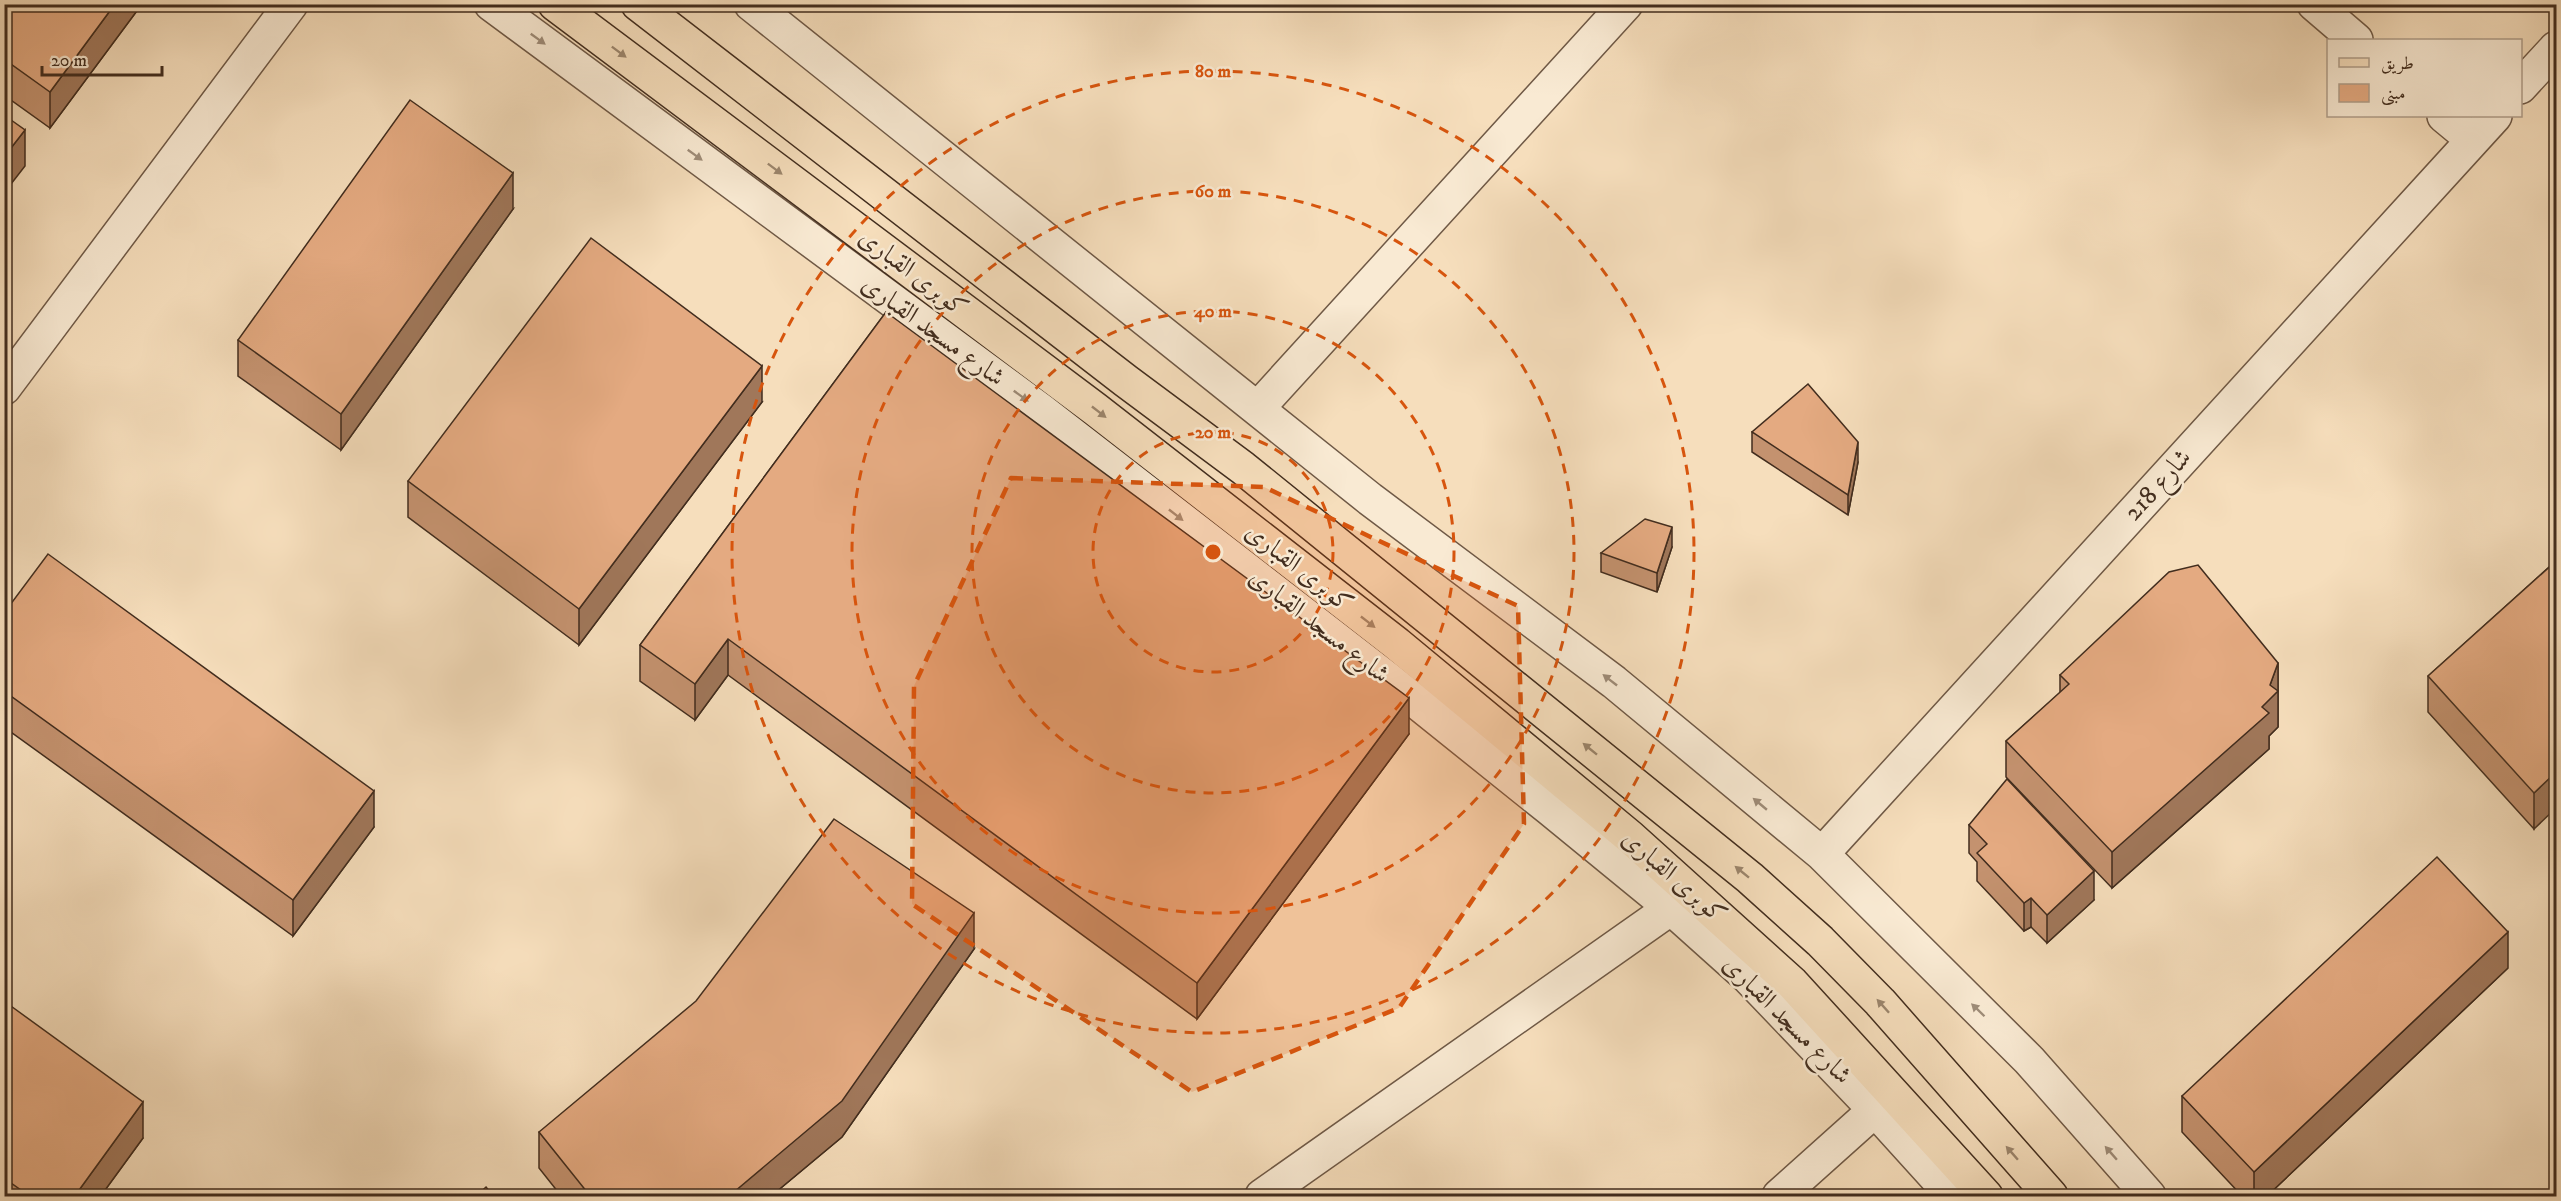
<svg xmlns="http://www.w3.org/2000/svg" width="2561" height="1201" viewBox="0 0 2561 1201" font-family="'IM FELL DW Pica',Amiri,serif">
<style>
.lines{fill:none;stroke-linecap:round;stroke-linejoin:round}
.minor-casing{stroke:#6f5946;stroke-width:36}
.major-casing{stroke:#422d1e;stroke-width:36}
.minor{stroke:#f9ead3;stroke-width:33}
.major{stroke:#f6debc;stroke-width:33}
.wall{fill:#c4926f;stroke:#422d1e;stroke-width:1.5}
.shaded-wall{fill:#a0775a;stroke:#422d1e;stroke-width:1.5}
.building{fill:#e4aa81;stroke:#422d1e;stroke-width:1.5}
.oneway{fill:#9e8c78}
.oneway2{fill:#9c866d}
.marked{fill:#d7550e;fill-opacity:0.2;stroke:#d7550e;stroke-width:4.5;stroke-dasharray:12 8;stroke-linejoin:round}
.ring{fill:none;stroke:#d7550e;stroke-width:3;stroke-dasharray:10 8}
.labels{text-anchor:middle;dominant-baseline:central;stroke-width:5;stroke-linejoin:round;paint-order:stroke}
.street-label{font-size:26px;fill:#422d1e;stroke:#f9ead3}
.centre{fill:#d7550e;stroke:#f9ead3;stroke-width:3}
.ring-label{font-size:18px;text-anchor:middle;font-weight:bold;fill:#d7550e;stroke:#f9ead3;stroke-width:5;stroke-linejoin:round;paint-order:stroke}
</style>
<rect width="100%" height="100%" fill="#f6debc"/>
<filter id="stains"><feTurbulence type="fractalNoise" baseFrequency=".00333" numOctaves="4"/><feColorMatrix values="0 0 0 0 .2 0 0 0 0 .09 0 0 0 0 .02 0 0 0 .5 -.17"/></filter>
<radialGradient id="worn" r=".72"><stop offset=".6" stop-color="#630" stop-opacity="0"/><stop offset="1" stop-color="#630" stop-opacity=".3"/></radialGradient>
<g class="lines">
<g class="minor-casing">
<path id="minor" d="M491,4L1042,411L1388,679L1550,809L1671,908L1748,977L1875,1110L1953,1196
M751,4L1370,499L1614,682L1822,854L2029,1060L2149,1196
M2314,4L2356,40
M2520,87L2556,48
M2444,116L2473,140
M4,388L291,4
M1258,408L1626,4
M1822,854L2495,116
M1262,1196L1671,908
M1779,1196L1875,1110"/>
</g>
<g class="major-casing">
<path id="major" d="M555,4L1095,409L1397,644L1630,837L1792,983L1986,1196
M638,4L1126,381L1243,468L1750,878L1820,941L1880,1002L2051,1196"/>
</g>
<use href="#minor" class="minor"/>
<use href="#major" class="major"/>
</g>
<path class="wall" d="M4,4H142L50,128L4,95Z
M513,209L341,450L238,376V340Z
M886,312L1409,734L1197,1019L728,675L695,720L640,681V645Z
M762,402L579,645L408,517V481Z
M1752,432L1858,462L1848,515L1752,452Z
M1672,547L1657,592L1601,572V553Z
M2556,561L2534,829L2428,712V676Z
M4,613L374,827L293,936L4,727Z
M2278,663V727L2269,736V749L2112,888L2006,777V741L2060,693V675Z
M1969,825L2094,900L2047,943L2031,927L2024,931L1977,881V862L1969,853Z
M974,949L842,1137L770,1197H562L539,1168V1132Z
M2508,968L2266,1197H2243L2182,1132V1096Z
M4,1001L143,1138L100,1197H4Z"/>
<path class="shaded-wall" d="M115,4H142L50,128V92Z
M25,130V166L4,193V157Z
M513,173V209L341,450V414Z
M762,366V402L579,645V609Z
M1858,442V462L1848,515V495Z
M1672,527V547L1657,592V573Z
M728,639V675L695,720V684Z
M2278,663V727L2269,736V749L2112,888V852L2262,707Z
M1409,698V734L1197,1019V983Z
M2556,772V808L2534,829V793Z
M374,791V827L293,936V900Z
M2094,871V900L2047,943V915Z
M2031,898V927L2024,931V903Z
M974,913V949L842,1137L770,1197H728Z
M2508,932V968L2266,1197H2254V1172Z
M143,1102V1138L100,1197H74Z"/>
<path class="building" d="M4,4H115L50,92L4,59Z
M410,100L513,173L341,414L238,340Z
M4,115L25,130L4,157Z
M591,238L762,366L579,609L408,481Z
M886,312L1409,698L1197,983L728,639L695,684L640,645Z
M1808,384L1858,442L1848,495L1752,432Z
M1645,519L1672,527L1657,573L1601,553Z
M48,554L374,791L293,900L4,691V613Z
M2556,561V772L2534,793L2428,676Z
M2198,565L2278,663L2270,685L2278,691L2262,707L2269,713L2112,852L2006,741L2069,684L2060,675L2169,572Z
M2007,779L2094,871L2047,915L2031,898L2024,903L1977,853L1987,844L1969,825Z
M834,819L974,913L842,1101L728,1197H591L539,1132L696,1001Z
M2437,857L2508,932L2254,1172L2182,1096Z
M4,1001L143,1102L74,1197H31L4,1178Z
M486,1187L494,1197H475Z"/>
<defs><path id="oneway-solid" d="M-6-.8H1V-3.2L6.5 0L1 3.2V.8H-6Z" transform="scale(1.5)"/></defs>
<g class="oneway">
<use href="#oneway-solid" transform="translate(538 39) rotate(36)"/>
<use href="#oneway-solid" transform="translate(695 155) rotate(36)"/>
<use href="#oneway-solid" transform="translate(1021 396) rotate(36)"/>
<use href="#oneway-solid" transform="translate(1176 515) rotate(38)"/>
<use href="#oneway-solid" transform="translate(1610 680) rotate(-142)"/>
<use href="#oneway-solid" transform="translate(1760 804) rotate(-140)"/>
<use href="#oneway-solid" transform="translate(1978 1010) rotate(-136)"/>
<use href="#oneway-solid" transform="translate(2111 1153) rotate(-131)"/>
</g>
<g class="oneway2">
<use href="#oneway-solid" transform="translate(619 52) rotate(37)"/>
<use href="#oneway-solid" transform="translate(775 169) rotate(37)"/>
<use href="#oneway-solid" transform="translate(1099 412) rotate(38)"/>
<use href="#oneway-solid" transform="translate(1368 622) rotate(38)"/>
<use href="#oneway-solid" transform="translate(1590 749) rotate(-141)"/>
<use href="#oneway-solid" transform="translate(1742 872) rotate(-141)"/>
<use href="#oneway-solid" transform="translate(1883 1006) rotate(-132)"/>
<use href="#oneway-solid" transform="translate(2012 1153) rotate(-131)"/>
</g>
<path class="marked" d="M1011,478L1264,487L1518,606L1524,824L1399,1008L1192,1092L912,904L914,686Z"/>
<g class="ring">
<circle cx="1213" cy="552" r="120"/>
<circle cx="1213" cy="552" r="241"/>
<circle cx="1213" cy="552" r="361"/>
<circle cx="1213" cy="552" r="481"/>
</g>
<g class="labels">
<g class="street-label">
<text transform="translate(913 273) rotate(37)">كوبرى القبارى</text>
<text transform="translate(933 331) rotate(36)">شارع مسجد القبارى</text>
<text transform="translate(2158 485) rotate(-48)">شارع 218</text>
<text transform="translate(1299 568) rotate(38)">كوبرى القبارى</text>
<text transform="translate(1319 626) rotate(38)">شارع مسجد القبارى</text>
<text transform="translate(1674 877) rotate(41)">كوبرى القبارى</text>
<text transform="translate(1787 1020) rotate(45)">شارع مسجد القبارى</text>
</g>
</g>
<circle cx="1213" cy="552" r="9" class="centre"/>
<g class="ring-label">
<text x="1213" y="77">80 m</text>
<text x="1213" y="197">60 m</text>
<text x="1213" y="317">40 m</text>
<text x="1213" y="438">20 m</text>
</g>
<rect width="2561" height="1201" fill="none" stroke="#f6debc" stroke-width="24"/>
<rect x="6" y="6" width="2549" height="1189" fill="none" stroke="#422d1e" stroke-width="3"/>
<rect x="12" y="12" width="2537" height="1177" fill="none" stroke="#422d1e" stroke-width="1.5"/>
<rect x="2327" y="39" width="195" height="78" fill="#f9ead3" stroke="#b09e8b" stroke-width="1.5"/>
<rect x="2339" y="58" width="30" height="9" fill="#f6debc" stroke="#b09e8b" stroke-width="1.5"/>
<text x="2381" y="69" font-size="18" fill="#422d1e">طريق</text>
<rect x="2339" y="84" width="30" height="18" fill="#e4aa81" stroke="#b09e8b" stroke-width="1.5"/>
<text x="2381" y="99" font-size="18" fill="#422d1e">مبنى</text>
<path d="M42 66v9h120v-9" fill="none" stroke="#422d1e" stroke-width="3"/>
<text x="51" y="66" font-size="18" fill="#422d1e" stroke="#f9ead3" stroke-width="4.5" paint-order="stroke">20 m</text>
<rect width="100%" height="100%" filter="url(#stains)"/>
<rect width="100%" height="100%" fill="url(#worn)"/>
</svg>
